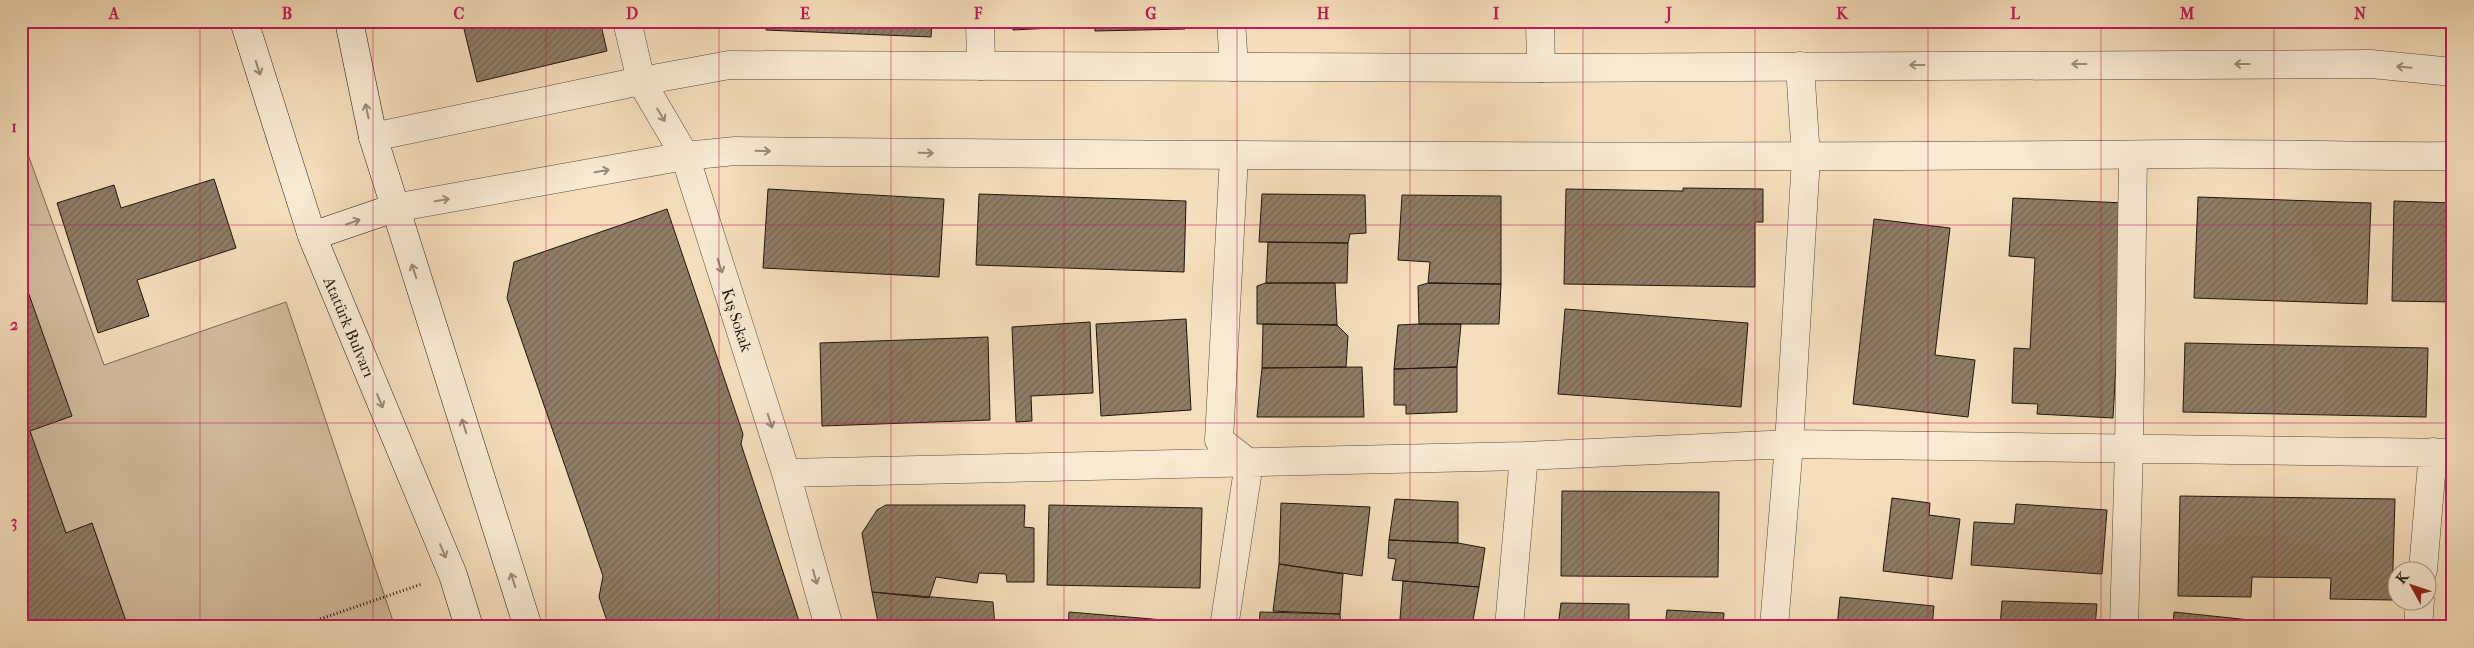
<svg xmlns="http://www.w3.org/2000/svg" width="2474" height="648" viewBox="0 0 2474 648" font-family="'IM FELL French Canon',serif">
<style>
.green{fill:#d1bc9d;stroke:#786854}
.building{fill:url(#building-hatch);stroke:#20140a}
.lines{fill:none;stroke-linecap:round;stroke-linejoin:round}
.minor-casing{stroke:#554636;stroke-width:29}
.tertiary-casing{stroke:#554636;stroke-width:29}
.secondary-casing{stroke:#20140a;stroke-width:29}
.path{stroke:#20140a;stroke-width:3;stroke-dasharray:1 2.5;stroke-linecap:butt}
.minor{stroke:#f8ead3;stroke-width:28}
.tertiary{stroke:#f8ead3;stroke-width:28}
.secondary{stroke:#f8ead3;stroke-width:28}
.oneway{stroke:#978a79}
.grid{fill:none;stroke:#c2185b;stroke-width:1;stroke-opacity:0.55}
.labels{text-anchor:middle;dominant-baseline:central;stroke-width:5;stroke-linejoin:round;paint-order:stroke}
.street-label{font-size:16px;fill:#20140a;stroke:#f8ead3}
.neatline{fill:none;stroke:#c2185b;stroke-width:2}
.grid-label{font-size:16px;text-anchor:middle;font-weight:bold;fill:#c2185b}
</style>
<defs>
<pattern id="building-hatch" width="6" height="6" patternUnits="userSpaceOnUse" patternTransform="scale(1.25)"><rect width="6" height="6" fill="#8f7d66"/><path d="M-1 1l2-2M0 6l6-6M5 7l2-2" fill="none" stroke="#746552"/></pattern>
</defs>
<rect width="100%" height="100%" fill="#f5debb"/>
<filter id="stains"><feTurbulence type="fractalNoise" baseFrequency=".004" numOctaves="4"/><feColorMatrix values="0 0 0 0 .2 0 0 0 0 .09 0 0 0 0 .02 0 0 0 .5 -.17"/></filter>
<radialGradient id="worn" r=".72"><stop offset=".6" stop-color="#630" stop-opacity="0"/><stop offset="1" stop-color="#630" stop-opacity=".3"/></radialGradient>
<path class="green" d="M21,135L104,365L286,302L395,627H21Z"/>
<path class="building" d="M462,21H600L607,51L477,82Z
M766,21H932L931,37L766,30Z
M1012,21H1071V27L1013,30Z
M1095,21H1185V29L1095,31Z
M2046,21H2151V27L2046,26Z
M2180,21H2264V24L2180,23Z
M2344,21H2428V26H2344Z
M214,179L236,248L137,280L149,316L98,333L57,203L114,185L121,208Z
M1683,188L1763,189V222H1755V287L1564,284L1566,189L1683,191Z
M768,189L944,199L939,277L763,268Z
M979,194L1186,201L1184,272L976,265Z
M1262,194L1365,195L1366,233L1350,234L1348,243L1259,242Z
M1402,195L1501,196V284L1428,283L1430,262L1398,260Z
M2198,197L2371,203L2367,304L2194,298Z
M2013,198L2125,203L2113,418L2037,414L2038,404L2012,403L2014,348L2030,349L2035,258L2009,256Z
M2394,201L2453,203V302L2392,301Z
M667,209L743,434L741,444L801,627H609L599,597L603,576L507,298L514,262Z
M1874,219L1950,228L1935,355L1975,360L1968,417L1853,404Z
M1268,242L1348,243L1347,283H1266Z
M21,272L72,416L30,431L66,533L92,523L128,627H21Z
M1266,283H1335L1337,325L1257,324V286Z
M1428,283L1501,284L1499,324H1419L1418,286Z
M1565,309L1748,323L1741,407L1558,394Z
M1186,319L1191,410L1101,416L1096,324Z
M1090,322L1093,393L1031,396L1032,421L1016,422L1012,327Z
M1263,324L1337,325L1348,336L1346,367L1262,368Z
M1419,324H1461L1457,367L1394,369L1398,325Z
M988,337L990,420L822,426L820,343Z
M2185,343L2428,348L2426,417L2183,412Z
M1362,367L1364,417H1257L1262,368Z
M1457,367V412L1406,414V405H1394V369Z
M1562,491L1719,492L1718,577L1561,576Z
M2180,496L2395,499L2392,600L2330,599L2331,578L2252,577L2251,597L2178,596Z
M1892,498L1930,503L1929,515L1960,519L1952,579L1883,571Z
M1395,499L1458,502V543L1389,540Z
M1281,503L1370,507L1362,576L1279,564Z
M2016,504L2107,510L2102,574L1971,565L1974,522L2014,524Z
M886,505H1025L1024,527L1034,528V582H1007L1006,574L979,573L977,583L936,577L929,598L872,592L862,533L877,510Z
M1049,505L1202,508L1200,588L1047,585Z
M1389,540L1458,543L1485,548L1479,587L1392,580L1396,559L1388,558Z
M1279,564L1343,574L1340,614L1273,611Z
M1403,581L1479,587L1472,626L1400,619Z
M872,592L993,602L995,627H879Z
M1840,597L1934,606L1932,627H1837Z
M2002,601L2097,604L2095,627H2000Z
M1561,603L1629,604V627H1558Z
M1667,610L1724,613L1723,627H1665Z
M1069,612L1199,623V627H1068Z
M1260,612L1340,614L1341,627H1259Z
M2174,612L2250,620L2249,627H2173Z
M1405,620L1472,626V627H1405Z
M2321,621L2348,627H2320Z"/>
<g class="lines">
<g class="minor-casing">
<path id="minor" d="M627,21L641,81L685,156L786,473L829,627
M980,21L981,66
M1231,21L1234,67
M1540,21L1541,68
M786,473L1524,456L1789,444L2453,453
M2423,570L2433,452
M1224,627L1249,463L1219,440L1234,156
M1509,627L1524,456
M1774,627L1789,444L1806,158L1800,66
M2124,627L2129,449L2133,155
M2418,627L2420,600"/>
</g>
<g class="tertiary-casing">
<path id="tertiary" d="M373,137L631,83L729,65L1541,68L2371,64L2453,72
M394,208L685,156L735,151C1219,156 1702,159 2185,154C2274,153 2364,157 2453,156"/>
</g>
<g class="secondary-casing">
<path id="secondary" d="M244,21L312,236L453,575L469,627
M349,21L373,137L528,627
M312,236L394,208"/>
</g>
<path class="path" d="M297,627L422,584"/>
<use href="#minor" class="minor"/>
<use href="#tertiary" class="tertiary"/>
<use href="#secondary" class="secondary"/>
</g>
<defs><path id="oneway-shaft" d="M-6 0H5M1.5-3L5.5 0L1.5 3" fill="none" stroke-width="1.6" stroke-linecap="round" stroke-linejoin="round" transform="scale(1.25)"/></defs>
<g class="oneway">
<use href="#oneway-shaft" transform="translate(2079 64) rotate(180)"/>
<use href="#oneway-shaft" transform="translate(2242 64) rotate(-180)"/>
<use href="#oneway-shaft" transform="translate(1917 65) rotate(180)"/>
<use href="#oneway-shaft" transform="translate(2404 67) rotate(-175)"/>
<use href="#oneway-shaft" transform="translate(258 68) rotate(72)"/>
<use href="#oneway-shaft" transform="translate(367 111) rotate(-102)"/>
<use href="#oneway-shaft" transform="translate(661 115) rotate(59)"/>
<use href="#oneway-shaft" transform="translate(763 151) rotate(1)"/>
<use href="#oneway-shaft" transform="translate(926 153) rotate(1)"/>
<use href="#oneway-shaft" transform="translate(602 171) rotate(-10)"/>
<use href="#oneway-shaft" transform="translate(442 200) rotate(-10)"/>
<use href="#oneway-shaft" transform="translate(353 222) rotate(-19)"/>
<use href="#oneway-shaft" transform="translate(720 266) rotate(72)"/>
<use href="#oneway-shaft" transform="translate(414 271) rotate(-108)"/>
<use href="#oneway-shaft" transform="translate(380 401) rotate(67)"/>
<use href="#oneway-shaft" transform="translate(770 421) rotate(72)"/>
<use href="#oneway-shaft" transform="translate(464 426) rotate(-108)"/>
<use href="#oneway-shaft" transform="translate(443 551) rotate(67)"/>
<use href="#oneway-shaft" transform="translate(815 577) rotate(74)"/>
<use href="#oneway-shaft" transform="translate(513 580) rotate(-108)"/>
</g>
<path class="grid" d="M200,21V627M373,21V627M546,21V627M719,21V627M891,21V627M1064,21V627M1237,21V627M1410,21V627M1583,21V627M1755,21V627M1928,21V627M2101,21V627M2274,21V627M21,225H2453M21,423H2453"/>
<g class="labels">
<g class="street-label">
<text transform="translate(737 320) rotate(72)">Kış Sokak</text>
<text transform="translate(349 327) rotate(67)">Atatürk Bulvarı</text>
</g>
</g>
<rect width="2474" height="648" fill="none" stroke="#f5debb" stroke-width="55"/>
<g transform="translate(2412 586) rotate(310)"><circle r="24" fill="#f8ead3" stroke="#a29483"/>
<path d="M0-4L9 19L0 12L-9 19Z" fill="#8f2418"/>
<text y="-8" font-size="14" font-weight="bold" text-anchor="middle" fill="#20140a">K</text>
</g>
<rect x="28" y="28" width="2418" height="592" class="neatline"/>
<g class="grid-label">
<text x="114" y="19">A</text>
<text x="287" y="19">B</text>
<text x="459" y="19">C</text>
<text x="632" y="19">D</text>
<text x="805" y="19">E</text>
<text x="978" y="19">F</text>
<text x="1151" y="19">G</text>
<text x="1323" y="19">H</text>
<text x="1496" y="19">I</text>
<text x="1669" y="19">J</text>
<text x="1842" y="19">K</text>
<text x="2015" y="19">L</text>
<text x="2187" y="19">M</text>
<text x="2360" y="19">N</text>
<text x="14" y="132">1</text>
<text x="14" y="330">2</text>
<text x="14" y="527">3</text>
</g>
<rect width="100%" height="100%" filter="url(#stains)"/>
<rect width="100%" height="100%" fill="url(#worn)"/>
</svg>
